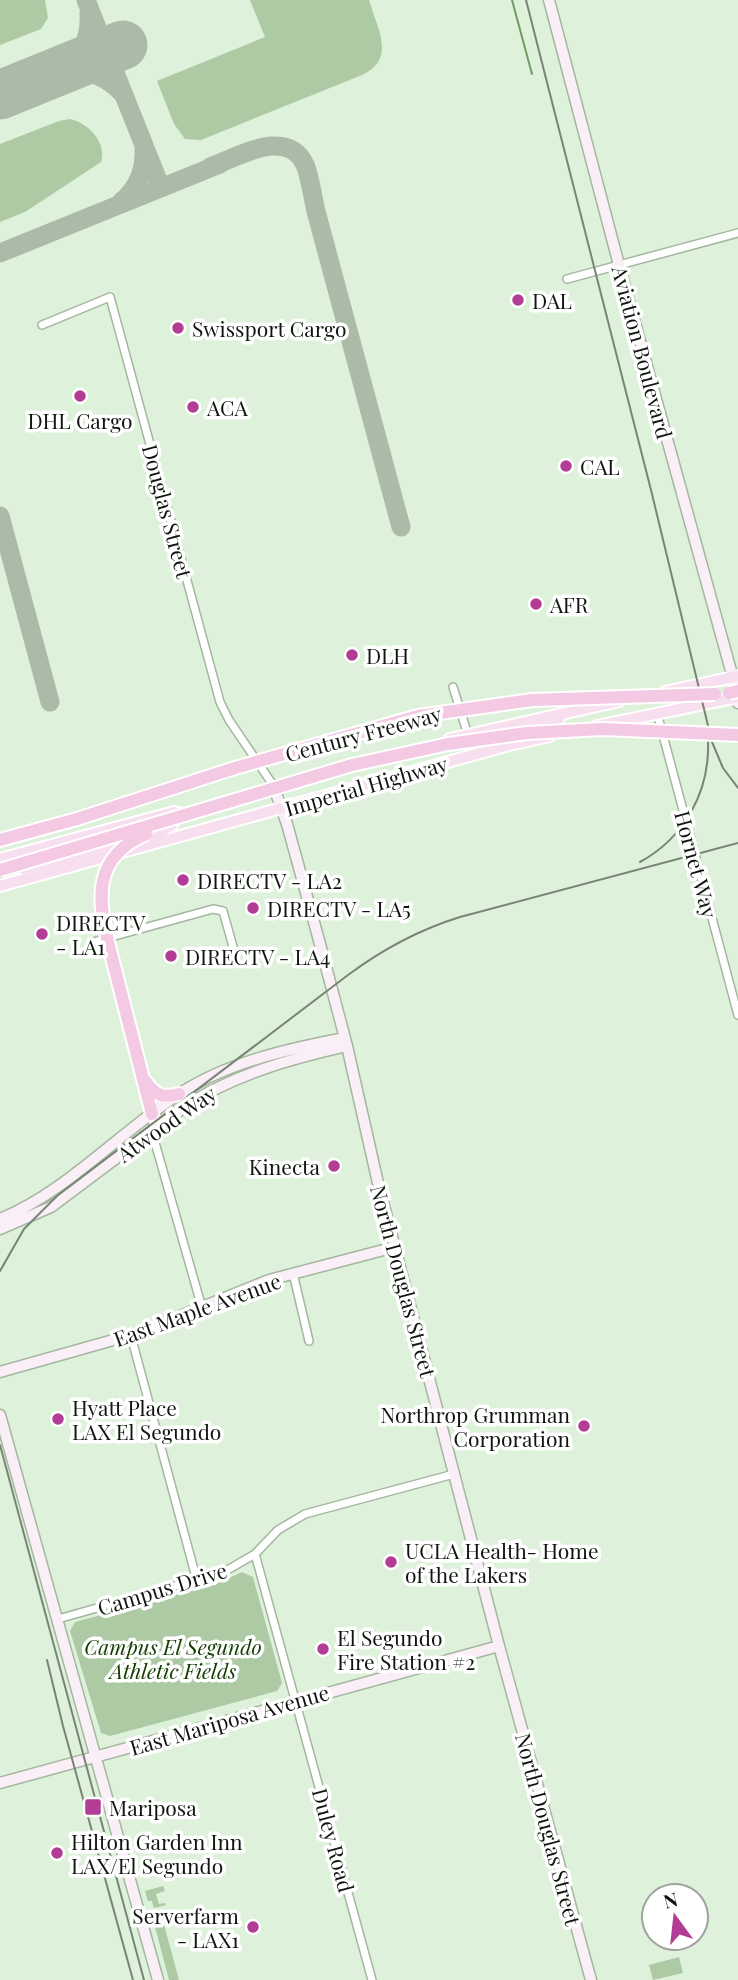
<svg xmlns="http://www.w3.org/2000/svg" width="738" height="1980" viewBox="0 0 738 1980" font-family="'Playfair Display',serif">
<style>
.green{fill:#adcaa5}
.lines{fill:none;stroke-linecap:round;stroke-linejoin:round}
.stream{stroke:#6f9b64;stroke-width:2}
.taxiway{stroke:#abbba8;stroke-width:19}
.runway{stroke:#abbba8;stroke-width:49}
.street-casing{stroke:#a5b6a0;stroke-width:10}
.secondary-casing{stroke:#a5b6a0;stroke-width:13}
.primary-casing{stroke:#fff;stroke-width:14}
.highway-casing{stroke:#fff;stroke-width:16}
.street{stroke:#fff;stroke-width:7}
.secondary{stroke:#fbeff7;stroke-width:10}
.primary{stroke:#f8dfef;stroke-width:10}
.highway{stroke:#f3c9e4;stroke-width:12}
.tram{stroke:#788576;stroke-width:2}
.highway-bridge-casing{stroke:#fff;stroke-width:16;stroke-linecap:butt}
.highway-bridge{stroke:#f3c9e4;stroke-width:12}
.poi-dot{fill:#b33d95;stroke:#fff;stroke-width:2.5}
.labels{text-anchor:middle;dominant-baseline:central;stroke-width:7;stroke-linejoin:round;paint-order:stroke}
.poi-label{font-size:21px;fill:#10160f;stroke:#fff;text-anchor:start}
.street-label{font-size:21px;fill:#10160f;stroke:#fff}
.park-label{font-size:21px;font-style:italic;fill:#123e02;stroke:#fff}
</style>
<rect width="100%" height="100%" fill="#def1da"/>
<path class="green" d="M0,0H45L48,18L41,29L0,45Z
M250,0H369C377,28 397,59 362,75L201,140L185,139L174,124L157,81L265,37Z
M70,119C88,123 107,142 101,162L25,212L0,222V144L59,121Z
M242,1572L253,1577L282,1683L277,1691L110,1736L101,1733L70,1631L75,1622L214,1585Z
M163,1886L165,1891L156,1894L159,1904L165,1903L166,1905L154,1908L152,1901H148L145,1891Z
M163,1921L179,1980H169L154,1923Z
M679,1957L683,1973L653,1980L649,1965Z"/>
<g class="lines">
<path class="stream" d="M512,0L532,74"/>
<path class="taxiway" d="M86,0L161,188
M57,73C83,67 104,74 122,93
M47,76C76,61 91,48 89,13
M210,167C238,157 289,125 306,167C311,182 313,200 317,215L401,527
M121,202C137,189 145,171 144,149
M0,253L220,164
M0,516L50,702"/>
<path class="runway" d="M0,95L123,45"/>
<g class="street-casing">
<path id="street" d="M567,279L738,233
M42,325L110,297L220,702L229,720L273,785
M453,687L468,735
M657,713L738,1015
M93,942L213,909L223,911L235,954
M152,1114L154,1139L202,1308
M293,1273L309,1341
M131,1336L197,1581
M255,1554L372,1980
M58,1619L224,1572L255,1554L278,1530L305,1514L454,1474"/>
</g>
<g class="secondary-casing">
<path id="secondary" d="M549,0L619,265L733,678L738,703
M273,785L287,824L320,944L347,1046L378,1183L499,1646L591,1980
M0,1219C65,1193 120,1132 179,1094C228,1062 288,1049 345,1038
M0,1229L51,1207L187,1105C236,1074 290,1059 347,1046
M0,1372L138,1333L269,1280L395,1247
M0,1415L158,1980
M0,1783L499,1646"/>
</g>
<g class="primary-casing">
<path id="primary" d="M665,692L738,676
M597,726L738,697
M525,730L559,719
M450,739L619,701
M0,859L174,812
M23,869L159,833L172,825L179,813
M0,886L509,745L550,736"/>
</g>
<g class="highway-casing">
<path id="highway" d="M0,840L77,819
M109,946L152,1114
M146,1082C156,1096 163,1098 179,1094"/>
</g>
<use href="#street" class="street"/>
<use href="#secondary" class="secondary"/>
<use href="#primary" class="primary"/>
<use href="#highway" class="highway"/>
<path class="tram" d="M526,0L651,490L712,742L723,768L738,788
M640,862C684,838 710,792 708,741
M0,1271L24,1229L57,1196L348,975C383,949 418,930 460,917L738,843
M0,1445L144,1980
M47,1660L63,1726L133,1980"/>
<g class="highway-bridge-casing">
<path id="highway-bridge" d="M729,693L738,691
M77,819L235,768L418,716L532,700L715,694
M0,870L352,765L448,744L527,733L603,729L738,735
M109,946C97,898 93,857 146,834"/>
</g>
<use href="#highway-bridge" class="highway-bridge"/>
</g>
<g class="poi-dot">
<circle cx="518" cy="300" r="7"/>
<circle cx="178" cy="328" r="7"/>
<circle cx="80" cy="396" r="7"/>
<circle cx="193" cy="407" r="7"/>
<circle cx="566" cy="466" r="7"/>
<circle cx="536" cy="604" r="7"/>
<circle cx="352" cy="655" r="7"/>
<circle cx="183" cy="880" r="7"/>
<circle cx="253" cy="908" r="7"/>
<circle cx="42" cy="934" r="7"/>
<circle cx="171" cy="956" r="7"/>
<circle cx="334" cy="1166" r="7"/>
<circle cx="58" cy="1419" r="7"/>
<circle cx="584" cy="1426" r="7"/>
<circle cx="391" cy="1562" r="7"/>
<circle cx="323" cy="1649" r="7"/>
<rect x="84" y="1798" width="18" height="18" rx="3.5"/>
<circle cx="57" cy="1853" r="7"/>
<circle cx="253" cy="1927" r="7"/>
</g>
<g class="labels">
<g class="poi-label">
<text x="532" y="300">DAL</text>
<text x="192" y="328">Swissport Cargo</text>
<text x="207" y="407">ACA</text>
<text x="80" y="420" text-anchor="middle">DHL Cargo</text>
<text x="580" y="466">CAL</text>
<text x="550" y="604">AFR</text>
<text x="366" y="655">DLH</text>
<text x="197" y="880">DIRECTV - LA2</text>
<text x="267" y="908">DIRECTV - LA5</text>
<text x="56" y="922">DIRECTV<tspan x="56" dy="24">- LA1</tspan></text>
<text x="185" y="956">DIRECTV - LA4</text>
<text x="320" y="1166" text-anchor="end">Kinecta</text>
<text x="72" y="1407">Hyatt Place<tspan x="72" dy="24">LAX El Segundo</tspan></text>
<text x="570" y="1414" text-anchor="end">Northrop Grumman<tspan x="570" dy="24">Corporation</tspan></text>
<text x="405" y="1550">UCLA Health- Home<tspan x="405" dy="24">of the Lakers</tspan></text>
<text x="337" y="1637">El Segundo<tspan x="337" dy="24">Fire Station #2</tspan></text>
<text x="109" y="1807">Mariposa</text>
<text x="71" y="1841">Hilton Garden Inn<tspan x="71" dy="24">LAX/El Segundo</tspan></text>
<text x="239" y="1915" text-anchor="end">Serverfarm<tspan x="239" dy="24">- LAX1</tspan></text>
</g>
<g class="street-label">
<text transform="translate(643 352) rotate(75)">Aviation Boulevard</text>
<text transform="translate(168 511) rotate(75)">Douglas Street</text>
<text transform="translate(363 733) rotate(-15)">Century Freeway</text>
<text transform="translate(366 785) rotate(-16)">Imperial Highway</text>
<text transform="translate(697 864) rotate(75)">Hornet Way</text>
<text transform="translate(166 1123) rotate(-35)">Atwood Way</text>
<text transform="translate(404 1281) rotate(75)">North Douglas Street</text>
<text transform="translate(197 1309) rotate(-20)">East Maple Avenue</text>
<text transform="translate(162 1588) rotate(-17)">Campus Drive</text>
<text transform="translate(229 1719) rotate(-16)">East Mariposa Avenue</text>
<text transform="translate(549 1829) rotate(75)">North Douglas Street</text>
<text transform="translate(334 1840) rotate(75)">Duley Road</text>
</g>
<g class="park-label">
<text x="173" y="1646">Campus El Segundo<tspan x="173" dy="24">Athletic Fields</tspan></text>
</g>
</g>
<g transform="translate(675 1917) rotate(345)"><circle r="33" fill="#ffffff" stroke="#9fa29f" stroke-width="2"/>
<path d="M0-5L12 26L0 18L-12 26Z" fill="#b33d95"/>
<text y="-10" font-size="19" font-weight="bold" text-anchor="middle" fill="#10160f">N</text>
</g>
</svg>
